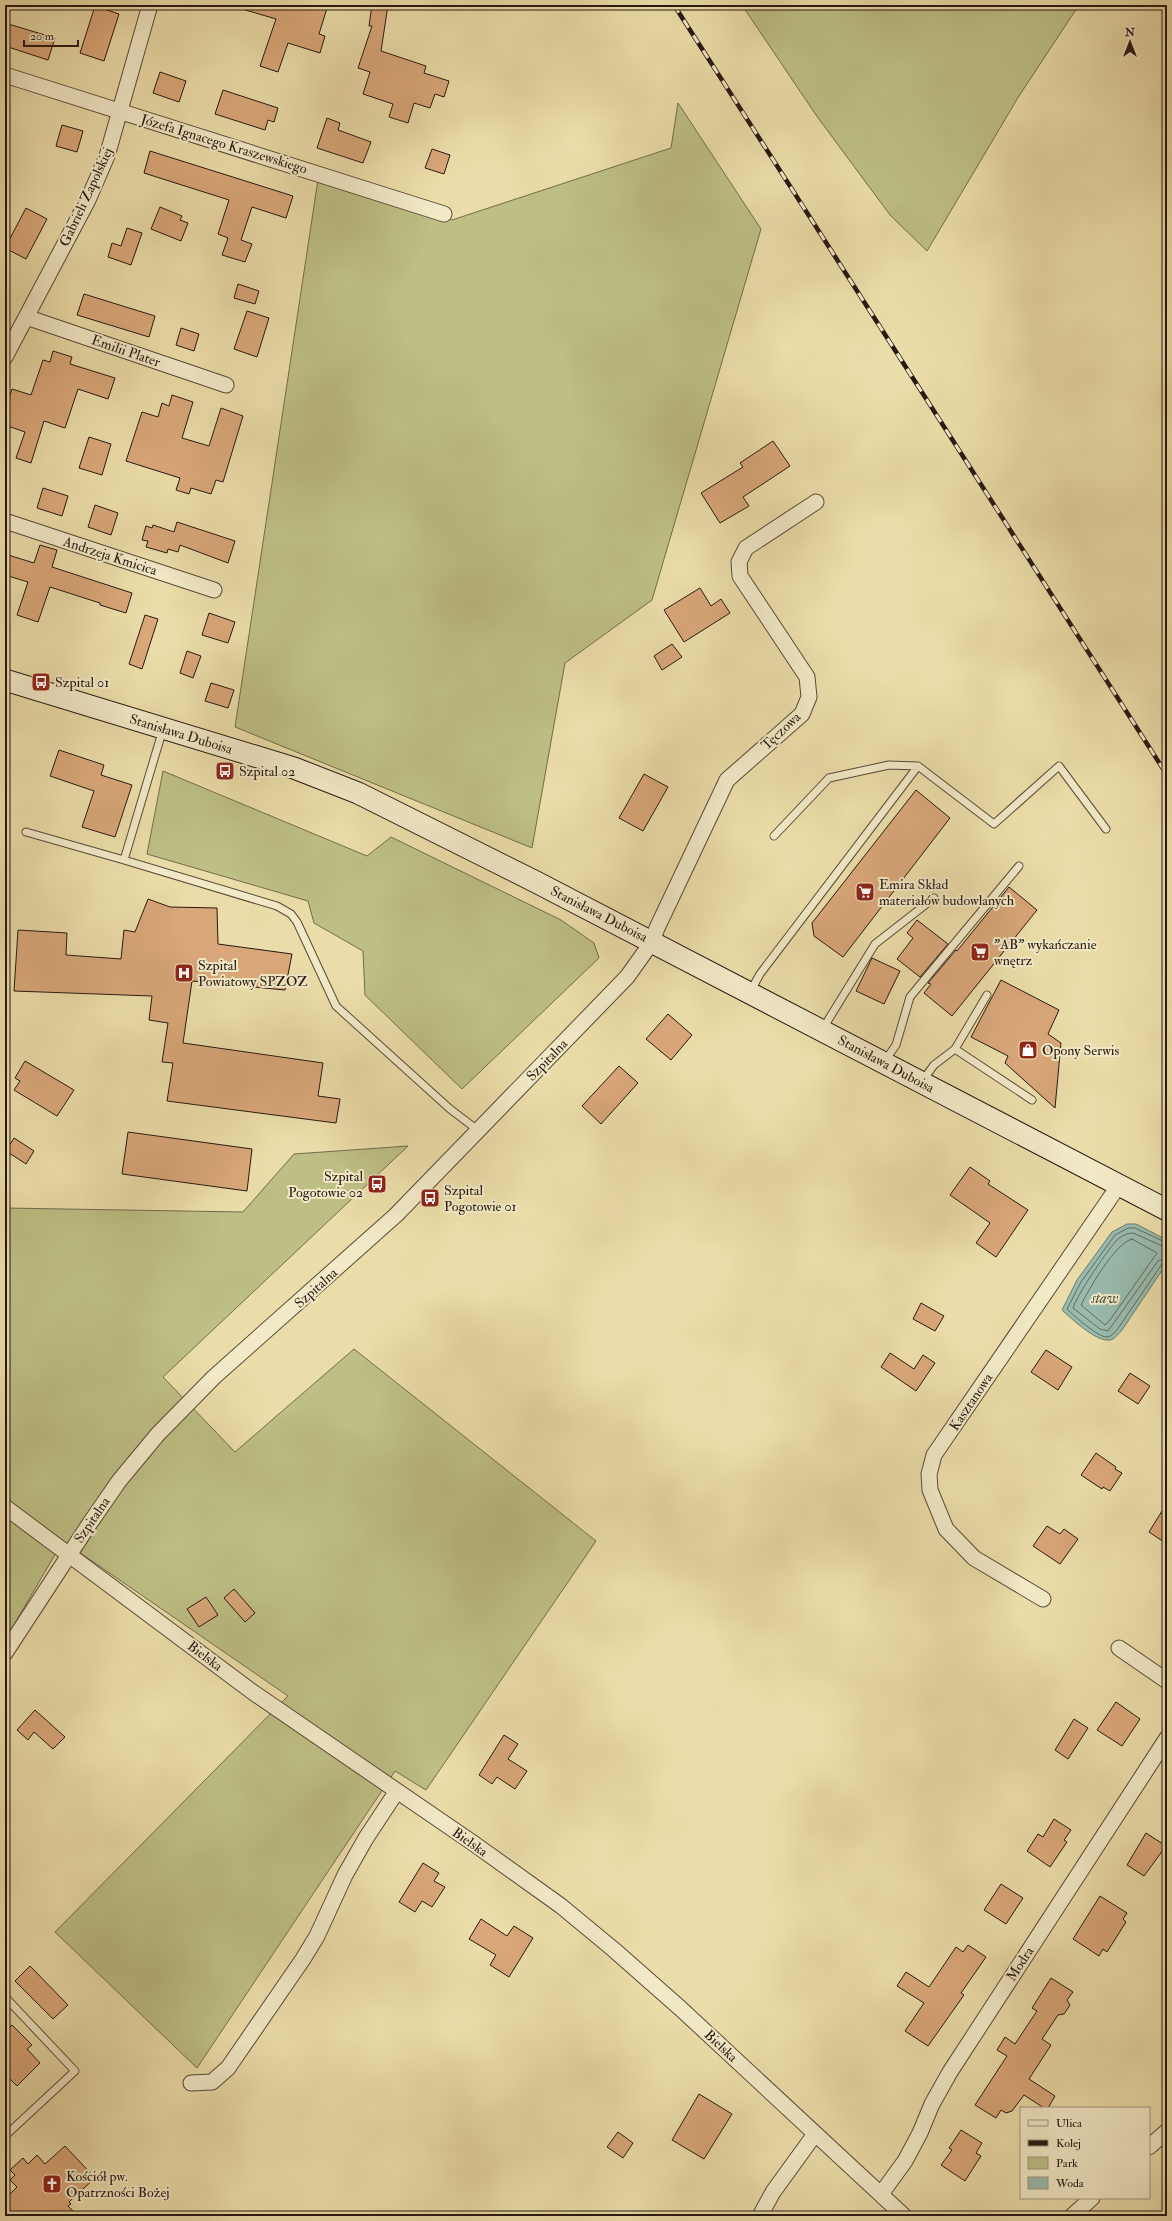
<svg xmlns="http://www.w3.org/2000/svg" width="1172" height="2221" viewBox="0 0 1172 2221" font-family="'IM FELL Double Pica',serif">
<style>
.green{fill:#bdbf84;stroke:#726c4b}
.water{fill:#99bbae;stroke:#6b7a70}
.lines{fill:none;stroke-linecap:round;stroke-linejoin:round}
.shore{stroke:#606a60;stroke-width:1}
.building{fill:#d9a779;stroke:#271812}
.lane-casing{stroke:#584938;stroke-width:9}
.street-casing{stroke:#584938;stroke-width:17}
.secondary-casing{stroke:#271812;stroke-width:23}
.lane{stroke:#f2e9c7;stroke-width:7}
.street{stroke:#f2e9c7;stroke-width:15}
.secondary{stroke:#f2e9c7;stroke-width:21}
.rail-casing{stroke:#271812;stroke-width:4.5}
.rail{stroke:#f2e9c7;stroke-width:3;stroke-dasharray:9;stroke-linecap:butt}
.labels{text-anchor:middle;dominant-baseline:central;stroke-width:4;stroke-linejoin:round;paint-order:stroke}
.street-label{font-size:14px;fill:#271812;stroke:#f2e9c7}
.poi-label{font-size:14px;fill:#271812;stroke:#f2e9c7;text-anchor:start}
.water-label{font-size:15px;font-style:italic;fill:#4f5149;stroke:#f2e9c7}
</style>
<rect width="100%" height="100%" fill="#ebdda9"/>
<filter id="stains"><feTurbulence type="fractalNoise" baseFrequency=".005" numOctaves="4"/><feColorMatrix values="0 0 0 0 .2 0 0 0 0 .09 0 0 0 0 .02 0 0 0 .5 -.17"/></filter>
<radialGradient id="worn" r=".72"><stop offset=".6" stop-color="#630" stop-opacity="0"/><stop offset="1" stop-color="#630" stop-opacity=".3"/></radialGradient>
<path class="green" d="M748,5H1079L1019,96L927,251L890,215L816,115L744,8Z
M678,103L761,229L652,600L565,663L532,848L235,727L319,173L452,220L671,148Z
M163,771L367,856L391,837L561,920L594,943L599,958L462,1089L365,995L363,951L314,923L308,901L147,854Z
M408,1146L163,1377L235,1452L354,1349L596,1541L426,1790L395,1771L197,2068L55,1932L288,1696L63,1541L5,1640V1208L243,1212L294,1154Z"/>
<path class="water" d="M1127,1224H1136L1167,1240V1263L1122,1330C1119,1333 1116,1337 1113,1339C1100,1346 1072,1319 1062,1310L1077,1280L1112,1232Z"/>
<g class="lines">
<path class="shore" d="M1132,1239L1157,1253L1110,1320L1105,1325L1081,1305C1089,1289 1115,1243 1132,1239Z
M1167,1243L1135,1228H1128L1115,1235L1081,1282L1067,1309C1074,1316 1097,1336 1106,1337C1112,1337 1116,1331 1119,1327L1162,1264L1167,1262
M1167,1248L1133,1233C1128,1233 1124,1235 1119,1238C1110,1246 1076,1296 1073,1308L1100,1329L1108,1331L1158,1261L1167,1257"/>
</g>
<path class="building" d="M243,5H328L319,34L325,36L320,53L288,43L278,72L260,66L276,19L242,9Z
M372,5H388L381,51L426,66L424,73L449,81L444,97L435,94L430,108L414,103L408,123L389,117L393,104L363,94L370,72L358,68L372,26H369Z
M95,6L119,14L104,61L80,53Z
M5,23L55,38L48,60L5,46Z
M160,72L186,81L179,102L153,93Z
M223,90L278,108L274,122L268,120L265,130L215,114Z
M327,118L340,123L338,130L371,142L363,163L317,148Z
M62,125L83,131L77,152L56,146Z
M432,149L450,155L444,174L425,168Z
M150,151L293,196L286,218L252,207L241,240L252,244L245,262L222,255L228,238L218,234L229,200L144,173Z
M160,207L182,216L180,220L188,223L181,241L151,229Z
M26,208L47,219L26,259L5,248Z
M127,228L142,233L131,265L108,257L112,243L121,246Z
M238,284L259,291L255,304L234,298Z
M84,294L155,316L149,337L77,315Z
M247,311L269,318L257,357L234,349Z
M181,328L199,334L194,351L176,345Z
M53,351L72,357L70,364L115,378L108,399L78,389L65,428L44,421L31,463L16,458L25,432L5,425V410L12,389L31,395L43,360L50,362Z
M172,395L193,402L182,438L209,446L221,408L243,416L223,482L216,480L211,494L191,488L189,494L176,490L180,478L126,461L142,412L158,417L162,403L169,406Z
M89,437L111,444L102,475L79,468Z
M773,441L790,466L743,497L749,506L720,523L701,493L743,467L740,463Z
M43,488L68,496L62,516L37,508Z
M95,505L118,513L111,535L88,527Z
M177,522L235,541L228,563L180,545L178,552L168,549L167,553L146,547L148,541L142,540L146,526L152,528L153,525L174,532Z
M40,545L57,550L52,567L132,593L126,613L100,605V603L50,587L38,622L17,615L28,582L5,575V554L34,563Z
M700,588L711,606L721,599L730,613L684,642L664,610Z
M209,613L235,622L228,643L202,635Z
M145,615L158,619L142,669L129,664Z
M672,644L682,657L662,670L654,656Z
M187,651L201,656L193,678L180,673Z
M211,683L234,690L228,708L205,701Z
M59,750L104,765L101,775L132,785L115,837L82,827L94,791L50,776Z
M644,774L668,787L643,831L619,818Z
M916,790L950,818L843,957L814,936L812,923Z
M1009,887L1037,910L952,1016L924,993L931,984L928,983L956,950L957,951Z
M148,899L170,907L217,908L218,944L292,954L285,990L192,981L183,1043L323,1063L318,1096L340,1099L336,1123L167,1101L173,1063L162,1062L168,1023L149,1020L152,996L14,991L18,930L67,933L66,955L121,959L124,930L135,932Z
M917,920L948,944L920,977L897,959L913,938L907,933Z
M872,958L900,971L884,1004L856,991Z
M1001,980L1059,1010L1048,1034L1061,1043L1055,1108L1005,1063L1008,1056L971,1037Z
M668,1014L692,1035L671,1060L646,1039Z
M25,1061L74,1090L57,1116L14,1090L20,1081L15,1078Z
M619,1066L638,1083L601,1124L582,1106Z
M128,1132L252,1149L247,1191L122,1174Z
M14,1138L34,1151L26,1164L6,1151Z
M970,1167L990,1181L988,1184L1028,1210L996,1257L976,1243L990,1223L950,1195Z
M921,1303L944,1316L935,1331L913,1319Z
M1046,1350L1072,1367L1058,1390L1031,1372Z
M890,1353L914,1369L923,1355L935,1363L916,1391L881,1367Z
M1130,1373L1150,1386L1138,1404L1118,1391Z
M1096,1453L1116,1467L1115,1469L1122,1473L1110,1491L1103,1487L1102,1489L1081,1475Z
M1167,1503V1544L1149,1532Z
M1047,1526L1060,1534L1064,1529L1078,1539L1060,1564L1033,1546Z
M234,1589L255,1613L245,1622L224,1598Z
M206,1597L218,1615L199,1627L187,1609Z
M1116,1702L1140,1719L1122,1746L1097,1730Z
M35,1710L65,1737L53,1749L34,1732L28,1740L17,1730Z
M1074,1719L1088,1728L1068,1759L1055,1750Z
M504,1735L518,1744L508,1759L527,1771L515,1789L497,1777L492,1784L479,1775Z
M1054,1819L1071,1830L1064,1840L1067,1842L1050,1867L1027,1851L1038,1834L1043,1837Z
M1146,1833L1166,1846L1144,1876L1127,1865Z
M423,1863L439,1873L434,1881L445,1887L432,1907L422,1901L415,1912L399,1902Z
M1001,1884L1023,1898L1006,1924L984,1910Z
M1100,1896L1127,1913L1123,1919L1126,1922L1107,1952L1103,1949L1099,1956L1073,1939Z
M481,1919L507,1936L514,1926L533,1938L509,1977L490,1965L496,1955L469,1939Z
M968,1945L986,1957L961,1993L964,1995L928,2046L905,2031L924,2003L897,1986L906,1972L929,1987L956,1947L963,1952Z
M30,1966L68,2005L53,2019L15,1981Z
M1051,1978L1073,1992L1067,2000L1070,2005L1064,2014L1058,2015L1042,2039L1051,2045L1029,2079L1055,2096L1048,2108H1044L1024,2095L1012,2111L1006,2113L1001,2110L996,2118L975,2105L1007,2056L997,2050L1005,2037L1015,2044L1037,2011L1032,2008Z
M12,2025L32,2045L27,2049L40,2063L17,2086L5,2074V2033Z
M699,2094L732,2114L704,2159L672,2140Z
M961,2130L982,2143L976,2153L981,2156L965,2181L941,2165L952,2150L949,2148Z
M618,2132L633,2143L623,2158L607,2147Z
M65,2146L95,2178L69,2202L71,2204L68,2206L78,2216H5V2199L17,2187L10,2180L15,2175L10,2170L23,2158L28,2164L37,2155L45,2164Z"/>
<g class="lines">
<g class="lane-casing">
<path id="lane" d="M163,729L124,860L277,906L291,914L297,922L336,1006L450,1109L479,1131
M26,832L124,860
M774,836L829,778L889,765L918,766L994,824L1059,766L1106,829
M750,992L760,974L918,766
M822,1030L875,944L934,898
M955,1049L1032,1100
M884,1062L896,1045L910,997L1019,866
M923,1080L934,1065L955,1049L987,995
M5,2136L75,2071L6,1998"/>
</g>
<g class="street-casing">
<path id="street" d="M5,75L444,214
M26,317L226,385
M5,357L88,200L107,156L150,5
M5,521L214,590
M5,1507L254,1693L473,1843L561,1906L613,1949L680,2008L904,2216
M1043,1599L974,1558L946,1529L930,1490L929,1474L934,1455L1119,1185
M1119,1648L1167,1681
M5,1653L90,1523L119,1481L158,1434L214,1377L396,1215L627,977L652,942L657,928L727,780L802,714L809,697L807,677L740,576L739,562L746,548L816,502
M191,2083L212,2082L228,2068L303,1959L317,1936L345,1875L366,1838L397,1791
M1149,2147L1167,2131
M881,2194L905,2161L920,2133L932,2104L950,2072L1167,1738
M760,2216L773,2192L815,2134
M1072,2216L1092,2198"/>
</g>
<g class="secondary-casing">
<path id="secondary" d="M5,680L294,768L358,793L536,882L1167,1210"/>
</g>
<use href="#lane" class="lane"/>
<use href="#street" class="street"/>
<use href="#secondary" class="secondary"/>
<g class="rail-casing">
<path id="rail" d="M674,5L1167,775"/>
</g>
<use href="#rail" class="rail"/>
</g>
<defs>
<g id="bus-square" transform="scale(1)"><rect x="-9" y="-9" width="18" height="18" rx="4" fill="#8f2418" stroke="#f2e9c7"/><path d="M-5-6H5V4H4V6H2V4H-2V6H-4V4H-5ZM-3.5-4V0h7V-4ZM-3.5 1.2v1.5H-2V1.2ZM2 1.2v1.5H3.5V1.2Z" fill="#fff"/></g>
<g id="supermarket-square" transform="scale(1)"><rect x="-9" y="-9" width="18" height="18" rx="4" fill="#8f2418" stroke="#f2e9c7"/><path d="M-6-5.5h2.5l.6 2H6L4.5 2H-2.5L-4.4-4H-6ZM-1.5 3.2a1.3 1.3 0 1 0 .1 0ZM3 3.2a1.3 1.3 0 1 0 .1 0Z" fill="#fff"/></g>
<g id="hospital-square" transform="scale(1)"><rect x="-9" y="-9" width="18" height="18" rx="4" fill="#8f2418" stroke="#f2e9c7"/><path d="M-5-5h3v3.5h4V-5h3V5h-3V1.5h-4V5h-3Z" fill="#fff"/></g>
<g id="shop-square" transform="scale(1)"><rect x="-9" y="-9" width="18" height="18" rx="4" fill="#8f2418" stroke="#f2e9c7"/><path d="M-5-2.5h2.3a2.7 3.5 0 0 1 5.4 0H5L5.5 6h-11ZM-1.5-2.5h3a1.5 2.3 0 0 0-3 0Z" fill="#fff"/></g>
<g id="church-square" transform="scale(1)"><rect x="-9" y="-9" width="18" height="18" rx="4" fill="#8f2418" stroke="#f2e9c7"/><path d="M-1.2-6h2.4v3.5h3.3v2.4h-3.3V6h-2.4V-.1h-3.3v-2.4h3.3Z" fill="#fff"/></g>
</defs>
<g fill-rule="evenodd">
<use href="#bus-square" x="41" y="682"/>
<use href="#bus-square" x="225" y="771"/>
<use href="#supermarket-square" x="865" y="892"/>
<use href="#supermarket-square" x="980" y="952"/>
<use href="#hospital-square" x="184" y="973"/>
<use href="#shop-square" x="1028" y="1050"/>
<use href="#bus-square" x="377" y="1184"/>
<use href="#bus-square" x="430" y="1198"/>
<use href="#church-square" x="52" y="2184"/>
</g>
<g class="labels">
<g class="street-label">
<text transform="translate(224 144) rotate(17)">Józefa Ignacego Kraszewskiego</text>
<text transform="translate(86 197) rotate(-65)">Gabrieli Zapolskiej</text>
<text transform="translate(126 351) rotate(19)">Emilii Plater</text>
<text transform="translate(110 556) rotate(18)">Andrzeja Kmicica</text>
<text transform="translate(781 731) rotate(-43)">Tęczowa</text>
<text transform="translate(181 734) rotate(17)">Stanisława Duboisa</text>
<text transform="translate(599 914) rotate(27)">Stanisława Duboisa</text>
<text transform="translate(547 1060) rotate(-46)">Szpitalna</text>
<text transform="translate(886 1064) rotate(28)">Stanisława Duboisa</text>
<text transform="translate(316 1288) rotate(-42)">Szpitalna</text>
<text transform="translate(971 1402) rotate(-56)">Kasztanowa</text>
<text transform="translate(92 1520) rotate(-56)">Szpitalna</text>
<text transform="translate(205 1656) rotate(37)">Bielska</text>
<text transform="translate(470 1842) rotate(35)">Bielska</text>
<text transform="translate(1020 1964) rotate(-57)">Modra</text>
<text transform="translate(721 2046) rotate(43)">Bielska</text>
</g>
<g class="poi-label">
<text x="55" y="682">Szpital 01</text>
<text x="239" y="771">Szpital 02</text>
<text x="879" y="884">Emira Skład<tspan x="879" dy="16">materiałów budowlanych</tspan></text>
<text x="994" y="944">"AB" wykańczanie<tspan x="994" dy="16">wnętrz</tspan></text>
<text x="198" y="965">Szpital<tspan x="198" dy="16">Powiatowy SPZOZ</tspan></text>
<text x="1042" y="1050">Opony Serwis</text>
<text x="363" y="1176" text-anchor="end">Szpital<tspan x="363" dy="16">Pogotowie 02</tspan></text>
<text x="444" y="1190">Szpital<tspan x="444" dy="16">Pogotowie 01</tspan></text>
<text x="66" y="2176">Kościół pw.<tspan x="66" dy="16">Opatrzności Bożej</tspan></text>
</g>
<g class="water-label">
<text x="1105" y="1298">staw</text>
</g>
</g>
<rect width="1172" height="2221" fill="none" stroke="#ebdda9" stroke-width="20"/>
<rect x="6" y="6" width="1160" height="2209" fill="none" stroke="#271812" stroke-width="2"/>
<rect x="10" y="10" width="1152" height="2201" fill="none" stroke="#271812"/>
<rect x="1020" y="2107" width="130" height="92" fill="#f2e9c7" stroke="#a1957f"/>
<rect x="1028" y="2120" width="20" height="6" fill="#f2e9c7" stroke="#a1957f"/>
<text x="1056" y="2127" font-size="12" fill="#271812">Ulica</text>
<rect x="1028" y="2140" width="20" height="6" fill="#271812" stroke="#a1957f"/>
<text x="1056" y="2147" font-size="12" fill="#271812">Kolej</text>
<rect x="1028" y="2157" width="20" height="12" fill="#bdbf84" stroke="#a1957f"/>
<text x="1056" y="2167" font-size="12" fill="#271812">Park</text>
<rect x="1028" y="2177" width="20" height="12" fill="#99bbae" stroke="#a1957f"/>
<text x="1056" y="2187" font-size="12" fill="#271812">Woda</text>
<g transform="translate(1130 42)" stroke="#f2e9c7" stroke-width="3" paint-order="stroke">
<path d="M0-3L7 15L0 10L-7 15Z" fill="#271812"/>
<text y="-6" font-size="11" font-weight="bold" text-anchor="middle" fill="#271812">N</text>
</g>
<path d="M24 40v6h54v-6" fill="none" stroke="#271812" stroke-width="2"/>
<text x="30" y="40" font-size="12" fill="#271812" stroke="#f2e9c7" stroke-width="3" paint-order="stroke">20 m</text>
<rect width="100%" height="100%" filter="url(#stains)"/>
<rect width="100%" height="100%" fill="url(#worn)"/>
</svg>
